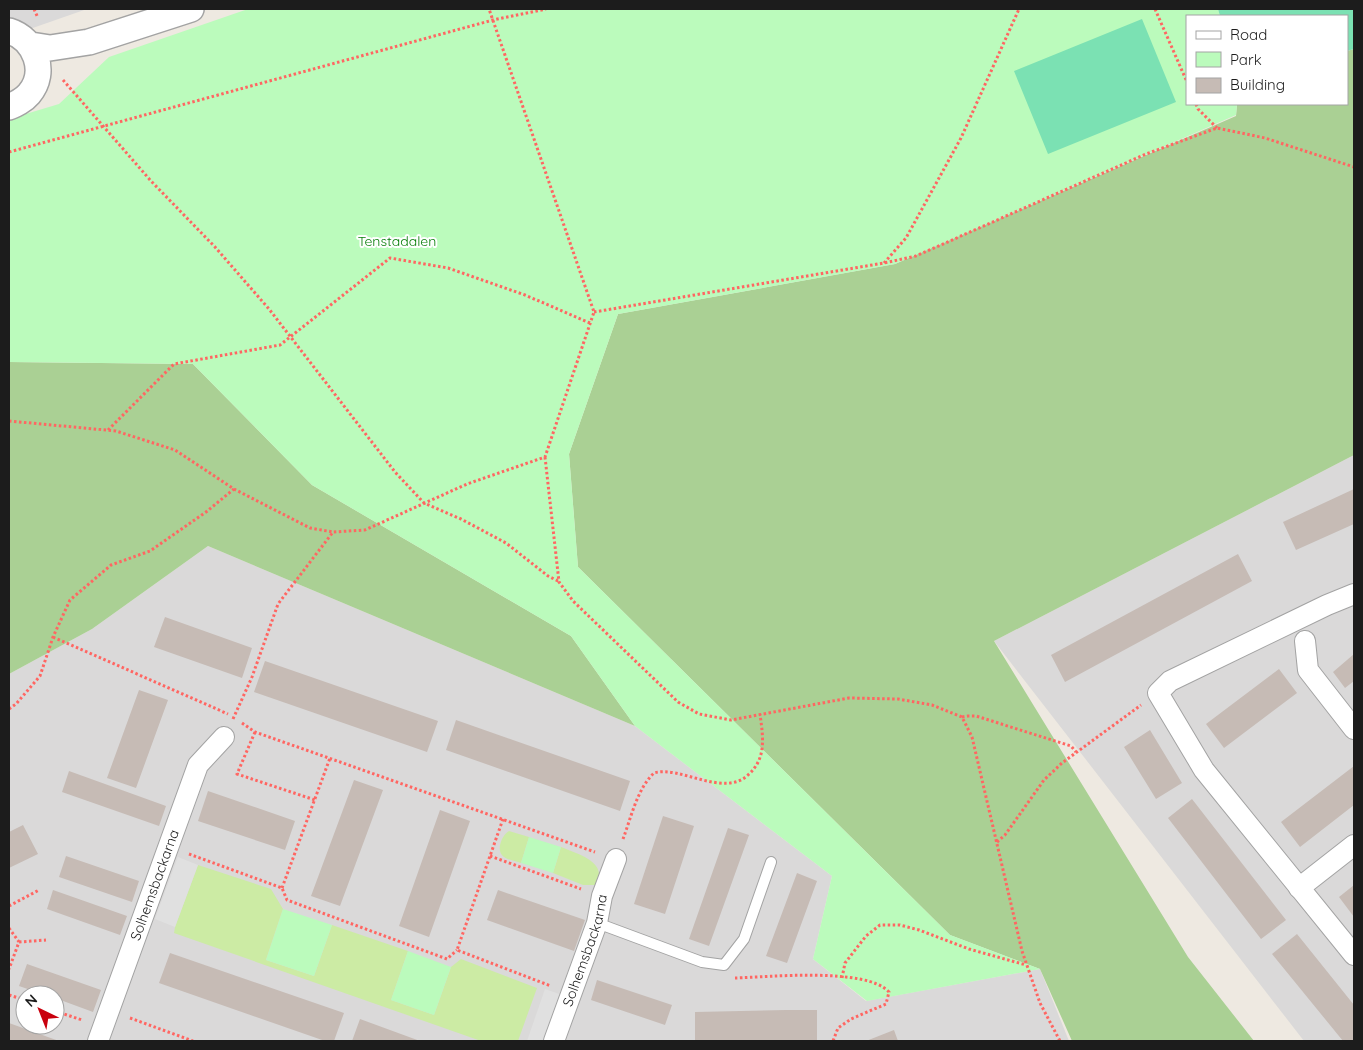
<svg xmlns="http://www.w3.org/2000/svg" width="1363" height="1050" viewBox="0 0 1363 1050" font-family="Quicksand,sans-serif">
<style>
.residential{fill:#dad9d9;fill-rule:evenodd}
.grass{fill:#cceba4}
.forest{fill:#aad094}
.park{fill:#bbfbbc}
.pitch{fill:#7be1b3}
.parking{fill:#e0e0e0}
.building{fill:#c6bbb5}
.lines{fill:none;stroke-linecap:round;stroke-linejoin:round}
.service-casing{stroke:#a3a3a3;stroke-width:12}
.minor-casing{stroke:#a3a3a3;stroke-width:22}
.tertiary-casing{stroke:#a3a3a3;stroke-width:28}
.path{stroke:#ff6662;stroke-width:3;stroke-dasharray:2.5 2.5;stroke-linecap:butt}
.service{stroke:#fff;stroke-width:10}
.minor{stroke:#fff;stroke-width:20}
.tertiary{stroke:#fff;stroke-width:25}
.labels{text-anchor:middle;dominant-baseline:central;stroke-width:4;stroke-linejoin:round;paint-order:stroke}
.park-label{font-size:14px;fill:#077e08;stroke:#fff}
.street-label{font-size:14px;fill:#1c1c1c;stroke:#fff}
</style>
<rect width="100%" height="100%" fill="#eee9e1"/>
<path class="residential" d="M9,9H87L27,30L9,35Z
M1354,455V1041H1304L994,641Z
M208,546L635,726L832,876L813,959L866,1001L1040,969L1069,1041H9V674L92,629ZM25,995H55V1025H25Z"/>
<path class="grass" d="M509,831L529,837L521,863C516,861 508,860 504,857C495,851 502,835 509,831Z
M561,847C578,854 609,862 596,885H583L553,873Z
M198,865L271,889L283,909L266,960L314,976L332,925L408,951L391,1000L434,1015L451,967L461,959L537,988L518,1041H481L174,933L175,927Z"/>
<path class="forest" d="M1354,49V455L994,641L1188,957L1254,1041H1072L1040,969L950,935L578,567L569,454L618,314L895,264L1236,116L1237,104H1347V51Z
M9,362L193,364L312,485L571,636L635,726L208,546L92,629L9,674Z"/>
<path class="park" d="M248,9H1218L1220,16H1187V104H1237L1236,115L895,264L618,314L569,454L578,567L950,935L1040,969L867,1001L813,959L832,876L635,726L571,636L312,485L193,364L9,362V119L59,104L109,57Z
M529,837L561,847L553,873L521,863Z
M283,909L332,925L314,976L266,960Z
M408,951L451,967L434,1015L391,1000Z"/>
<path class="pitch" d="M1218,9H1354V49L1347,51V16H1220Z
M1142,19L1176,102L1048,154L1014,71Z"/>
<path class="parking" d="M178,857L198,865L175,927L155,919Z
M545,989L562,995L546,1041H527Z"/>
<path class="building" d="M1354,489V524L1296,550L1283,522Z
M1238,554L1252,581L1065,682L1051,655Z
M165,617L252,648L242,678L154,647Z
M1354,654V681L1345,688L1333,672Z
M265,661L438,721L427,752L254,692Z
M1279,669L1297,693L1224,748L1206,724Z
M139,690L168,700L136,788L107,778Z
M456,720L630,781L620,811L446,750Z
M1150,730L1182,783L1156,799L1124,747Z
M1354,766V805L1300,847L1281,822Z
M69,771L166,806L159,826L62,792Z
M354,780L383,790L340,906L311,896Z
M208,791L295,821L285,850L198,821Z
M1192,799L1286,920L1261,939L1168,818Z
M440,810L470,821L429,937L399,926Z
M663,816L694,826L665,914L634,904Z
M23,825L38,854L9,868V832Z
M728,828L749,835L709,946L689,939Z
M66,856L139,881L132,902L59,877Z
M797,873L817,881L787,963L766,956Z
M1354,885V917L1339,897Z
M53,890L127,916L120,935L47,909Z
M498,890L585,920L574,951L487,920Z
M1297,934L1354,1005V1041H1343L1272,954Z
M170,953L344,1013L334,1041H325L159,983Z
M27,964L101,990L93,1012L55,998V995H45L19,986Z
M597,980L672,1005L665,1025L591,1000Z
M786,1010H817V1041H695V1012Z
M360,1019L420,1041H352Z
M9,1023L59,1041H9Z
M894,1030L898,1041H866Z"/>
<g class="lines">
<g class="service-casing">
<path id="service" d="M597,923L702,962L724,965L744,939L771,862"/>
</g>
<g class="minor-casing">
<g id="minor">
<path d="M1354,594L1327,605L1170,681L1158,693L1204,770L1354,955"/>
<path d="M1305,641L1308,670L1354,729"/>
<path d="M1299,888L1354,845"/>
<path id="s1" d="M98,1041L198,765L224,737"/>
<path id="s2" d="M554,1041L597,923L602,896L616,859"/>
</g>
</g>
<g class="tertiary-casing">
<path id="tertiary" d="M9,31C35,39 48,72 29,94C23,101 16,104 9,107
M31,45L50,48L89,42L191,9"/>
</g>
<path class="path" d="M34,9L38,18
M1155,9L1187,82
M63,80L151,181L215,247L269,309L395,472L424,503L461,519L506,543L548,576L558,581
M1196,104L1198,109L1217,128
M9,152L493,20L546,9
M884,263L906,238L961,138L1019,9
M594,312L884,263L916,256L1146,154L1217,128L1265,138L1354,167
M9,421L116,431L175,450L234,489L310,528L333,532
M108,430L174,364L280,345L390,258L448,268L525,295L590,323
M545,457L559,582L573,601L678,702L699,714L731,720L849,698L898,699L932,705L962,717L972,737L1022,951L1040,1003L1060,1041
M53,637L228,714
M9,709L16,704L40,676L53,637L70,600L111,565L150,551L206,512L234,489
M962,717L968,716H976L1071,746L1076,752
M233,719L252,677L278,604L333,532L365,530L467,484L545,457L594,312L489,9
M242,723L255,732L595,852
M255,732L237,774L315,800
M503,819L457,950L551,986
M623,839C631,818 637,789 654,773C679,765 724,798 748,775C767,758 763,737 760,714
M997,842L1005,835L1044,780L1062,763L1141,705
M189,854L282,888L287,900L447,959L457,950
M490,856L581,889
M282,888L330,758
M9,906L39,890
M9,928L19,942L9,969
M19,942L46,940
M735,978C769,977 866,967 889,992L886,1004L851,1019L838,1028L833,1041
M842,978L845,963L866,936L880,925H900L919,930L969,949L1026,965
M9,995L25,1000
M55,1011L82,1020
M130,1018L193,1041"/>
<use href="#service" class="service"/>
<use href="#minor" class="minor"/>
<use href="#tertiary" class="tertiary"/>
</g>
<g class="labels">
<g class="park-label">
<text x="397" y="241">Tenstadalen</text>
</g>
<g class="street-label">
<text stroke="none"><textPath href="#s1" startOffset="166">Solhemsbackarna</textPath></text>
<text stroke="none"><textPath href="#s2" startOffset="96">Solhemsbackarna</textPath></text>
</g>
</g>
<rect width="1363" height="1050" fill="none" stroke="#1c1c1c" stroke-width="20"/>
<rect x="1186" y="15" width="162" height="90" fill="#ffffff" stroke="#a4a4a4"/>
<rect x="1196" y="31" width="25" height="8" fill="#ffffff" stroke="#a4a4a4"/>
<text x="1230" y="40" font-size="15" fill="#1c1c1c">Road</text>
<rect x="1196" y="52" width="25" height="15" fill="#bbfbbc" stroke="#a4a4a4"/>
<text x="1230" y="65" font-size="15" fill="#1c1c1c">Park</text>
<rect x="1196" y="78" width="25" height="15" fill="#c6bbb5" stroke="#a4a4a4"/>
<text x="1230" y="90" font-size="15" fill="#1c1c1c">Building</text>
<g transform="translate(40 1010) rotate(317)"><circle r="24" fill="#ffffff" stroke="#a4a4a4"/>
<path d="M0-4L9 19L0 12L-9 19Z" fill="#c9000e"/>
<text y="-8" font-size="14" font-weight="bold" text-anchor="middle" fill="#1c1c1c">N</text>
</g>
</svg>
